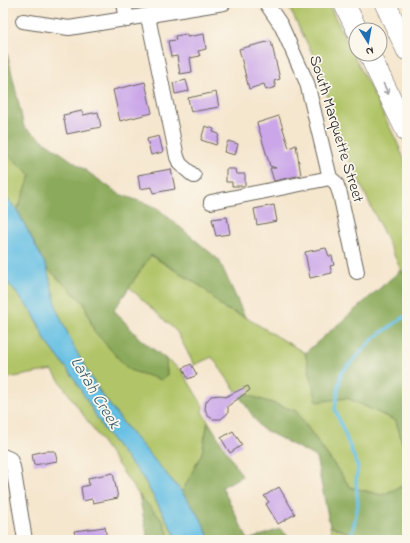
<svg xmlns="http://www.w3.org/2000/svg" width="410" height="543" viewBox="0 0 410 543" font-family="'Indie Flower',sans-serif">
<style>
.green{fill:#b1c467;stroke:#667042}
.forest{fill:#8caa5c;stroke:#54633c}
.water{fill:#65bfe3;stroke:#406e80}
.lines{fill:none;stroke-linecap:round;stroke-linejoin:round}
.stream{stroke:#65bfe3;stroke-width:3.5}
.building{fill:#cba7e9}
.minor-casing{stroke:#68635a;stroke-width:16}
.highway-casing{stroke:#68635a;stroke-width:22}
.minor{stroke:#fff;stroke-width:14}
.highway{stroke:#fff;stroke-width:21}
.oneway{stroke:#999}
.labels{text-anchor:middle;dominant-baseline:central;stroke-width:3.5;stroke-linejoin:round;paint-order:stroke}
.street-label{font-size:16px;fill:#1c1c1c;stroke:#fbf7ec}
.water-label{font-size:17px;font-style:italic;fill:#395d6c;stroke:#fbf7ec}
</style>
<rect width="100%" height="100%" fill="#fbf7ec"/>
<filter id="ink" filterUnits="userSpaceOnUse"><feTurbulence type="fractalNoise" baseFrequency=".025" numOctaves="2"/><feDisplacementMap in="SourceGraphic" scale="8" xChannelSelector="R" yChannelSelector="G"/><feConvolveMatrix kernelMatrix="1 2 1 2 8 2 1 2 1" color-interpolation-filters="sRGB"/></filter>
<filter id="wash" filterUnits="userSpaceOnUse"><feTurbulence type="fractalNoise" baseFrequency=".012" numOctaves="4" result="noise"/><feDisplacementMap in="SourceGraphic" scale="16" xChannelSelector="R" yChannelSelector="G"/><feGaussianBlur stdDeviation="0.9" result="paint"/><feColorMatrix in="noise" values="0 0 0 0 0 0 0 0 0 0 0 0 0 0 0 0 0 1.4 0 .05"/><feComposite in="paint" operator="in"/></filter>
<g filter="url(#wash)">
<rect width="100%" height="100%" fill="#f5e6ce"/>
<path class="green" d="M287,3H328L397,142L407,167V279L401,270L336,132L322,73Z
M3,150L32,175L17,210L3,194Z
M150,255L202,287L223,308L245,317L305,353L317,401L347,398L396,421L406,456L405,485L382,495L350,487L296,411L236,391L212,357L194,365L177,332L129,287Z
M47,268L84,303L94,331L167,375L166,359L182,371L203,406L202,412L208,421L202,453L182,492C134,437 84,382 58,313C53,299 50,283 47,268Z
M3,277L33,313L46,341L74,378L104,430L143,478L178,540H171L162,520L139,495L52,370L3,379Z
M330,526L359,537L361,540H333Z"/>
<path class="forest" d="M3,35L24,127L119,194L156,207L219,260L245,317L223,308L202,287L151,255L114,310L140,339L166,359L167,375L162,380L129,370L94,331L84,303L47,268L17,210L31,175L3,150Z
M401,270L407,279V540H361L359,537L330,526L316,457L261,428L236,391L296,411L350,487L382,495L405,485L406,456L396,421L347,398L317,402L305,353Z
M208,421L242,476L222,487L248,540L280,529L292,540H210L201,519L182,492L202,453Z
M139,495L162,520L171,540H148Z"/>
<path class="water" d="M3,194L17,210L47,268L58,312L74,347L99,391L127,428L182,492L201,519L210,540H178L143,478L104,430L74,378L46,341L33,313L3,277Z"/>
<g class="lines">
<path class="stream" d="M348,540L353,529L358,505L356,481L358,467L335,409L341,373L374,338L407,315"/>
</g>
<g id="blocks">
<path class="building" d="M187,34V37L204,34L206,49L198,51L200,56L190,58L192,72L180,74L177,56L171,57L168,41L176,40L175,36Z
M271,41L280,79L274,81L276,87L266,90L264,84L249,89L239,49Z
M186,80L189,91L175,94L173,83Z
M145,82L152,113L120,121L113,90Z
M216,92L219,107L191,112L188,98Z
M82,111L83,115L98,112L101,127L67,134L63,115Z
M279,116L289,148L296,145L301,175L274,181L270,168H276L270,166L257,123Z
M205,126L214,129L213,132L219,134L216,145L201,140Z
M159,136L163,152L151,155L147,139Z
M228,141L238,144L235,155L224,152Z
M171,169L175,189L153,193L152,187L140,189L138,175Z
M226,169H235L236,174H245V186H232V182H226Z
M274,205L277,221L257,225L254,209Z
M227,217L230,234L216,236L212,219Z
M326,248L329,256H332L334,265L330,266L332,273L310,278L305,252Z
M191,364L197,375L188,379L183,368Z
M248,386L250,390L228,406V413L221,419H213L208,416L205,409L206,402L211,396L221,395L225,397Z
M233,431L242,445L230,453L221,438Z
M45,451H55L57,461L34,465L32,454Z
M113,473L118,498L93,503L92,499L83,501L81,487L89,485L88,478Z
M279,487L295,514L278,524L266,504L269,502L264,496Z
M105,527L107,540H76L74,531Z"/>
</g>
</g>
<g filter="url(#ink)">
<use href="#blocks" fill-opacity="0" stroke="#68635a" stroke-width="1"/>
<g class="lines">
<g class="minor-casing">
<path id="minor" d="M124,3L127,20
M266,3L281,25L307,83L330,178L336,183L340,194L357,272
M148,17L177,157L180,164L194,176
M23,21L69,28L224,3
M211,202L330,178
M3,456L10,459L13,467L25,540"/>
</g>
<g class="highway-casing">
<path id="highway" d="M344,3L357,30
M385,3L407,50
M369,54L407,132"/>
</g>
<use href="#minor" class="minor"/>
<use href="#highway" class="highway"/>
</g>
<defs><path id="oneway-shaft" d="M-6 0H5M1.5-3L5.5 0L1.5 3" fill="none" stroke-width="1.6" stroke-linecap="round" stroke-linejoin="round"/></defs>
<use class="oneway" href="#oneway-shaft" transform="translate(386 89) rotate(64)"/>
</g>
<g class="labels">
<g class="street-label">
<text transform="translate(336 129) rotate(73)">South Marquette Street</text>
</g>
<g class="water-label">
<text transform="translate(95 393) rotate(59)">Latah Creek</text>
</g>
</g>
<rect width="410" height="543" fill="none" stroke="#fbf7ec" stroke-width="16"/>
<g transform="translate(368 42) rotate(169)"><circle r="19" fill="#fbf7ec" stroke="#a29f99"/>
<path d="M0-3L7 15L0 10L-7 15Z" fill="#1f6fb2"/>
<text y="-6" font-size="11" font-weight="bold" text-anchor="middle" fill="#1c1c1c">N</text>
</g>
</svg>
